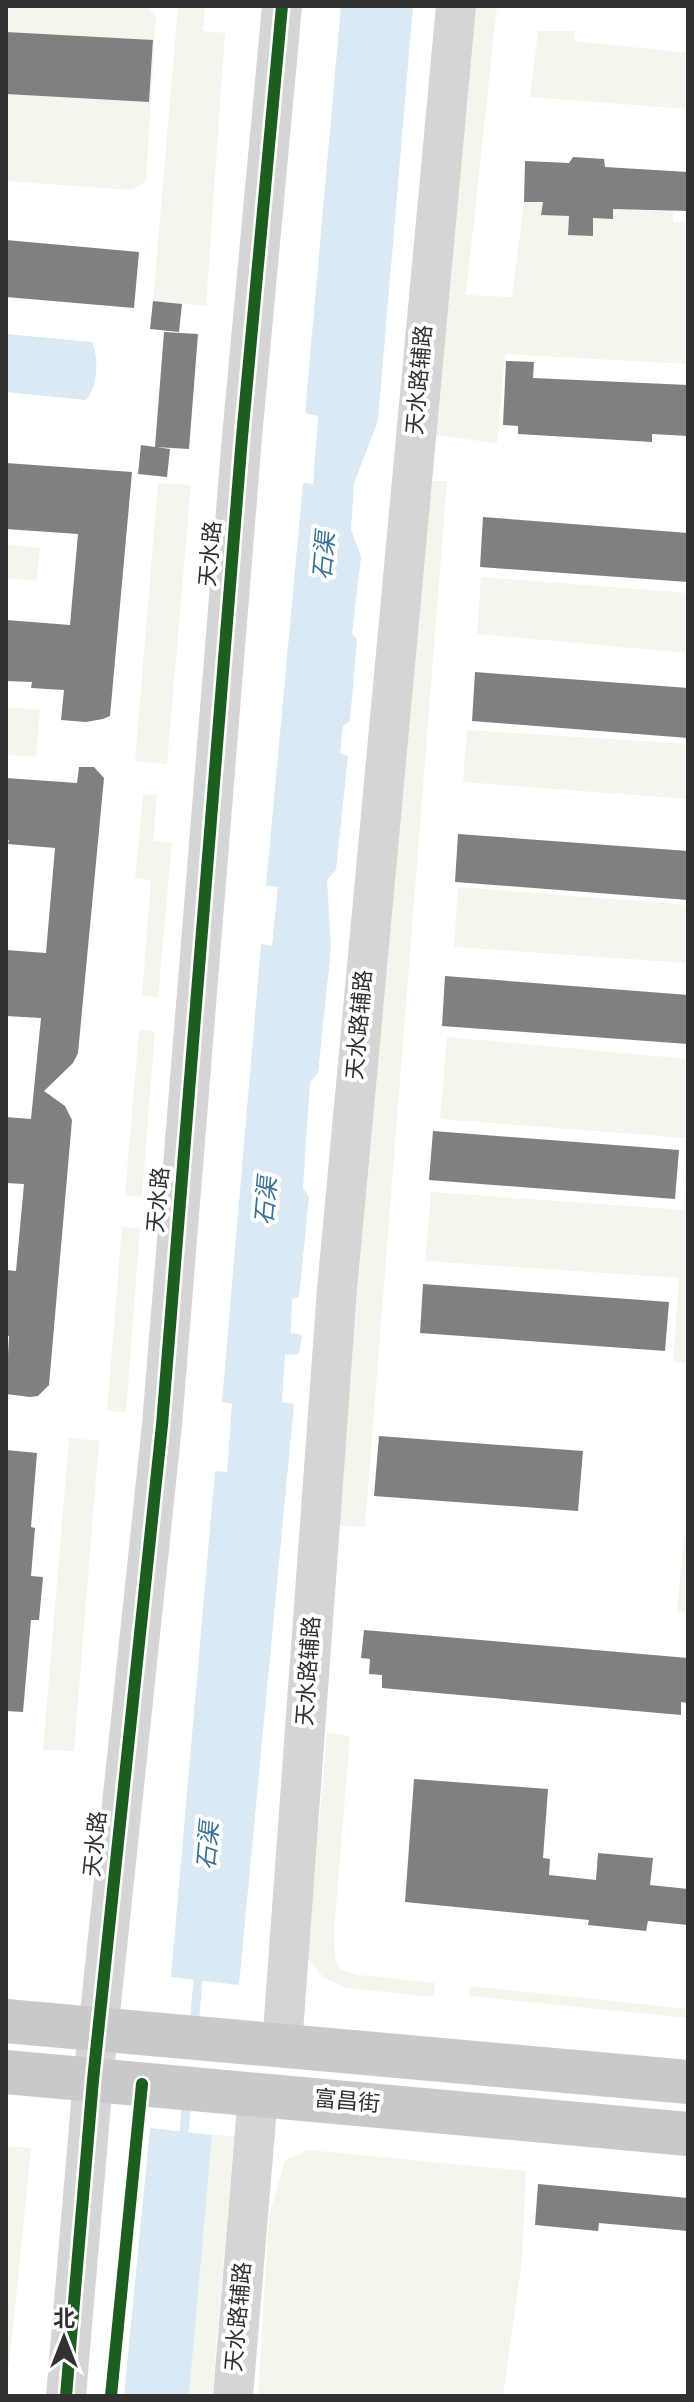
<svg xmlns="http://www.w3.org/2000/svg" width="694" height="2402" viewBox="0 0 694 2402" font-family="Overpass,'Noto Sans SC',sans-serif">
<style>
.green{fill:#f2f6ed}
.water{fill:#dae9f4}
.lines{fill:none;stroke-linecap:round;stroke-linejoin:round}
.stream{stroke:#dae9f4;stroke-width:9}
.building{fill:#808080}
.tertiary{stroke:#d5d5d5;stroke-width:40}
.primary{stroke:#c9c9c9;stroke-width:44}
.cycleway-casing{stroke:#fff;stroke-width:17}
.cycleway{stroke:#1b5e20;stroke-width:12}
.labels{text-anchor:middle;dominant-baseline:central;stroke-width:8;stroke-linejoin:round;paint-order:stroke}
.street-label{font-size:22px;fill:#313131;stroke:#fff}
.water-label{font-size:24px;font-style:italic;fill:#397398;stroke:#fff}
</style>
<rect width="100%" height="100%" fill="#fff"/>
<path class="green" d="M6,6H148L156,16L146,181L132,190L6,181V94L149,102L153,41L6,32Z
M178,6H205L203,31L225,33L206,306L153,301Z
M476,6H497L466,295L512,297L524,202H543L541,215L569,216L568,235L592,236L593,218L613,219V209L673,211V222H688V364L505,354L497,443L432,435Z
M538,31H574V41L688,53V109L530,97Z
M425,481H447L365,1527L338,1526Z
M158,483L191,485L167,764L135,761Z
M6,544L40,548L37,581L6,578Z
M481,577L688,593V653L477,634Z
M6,707L40,710L36,757L6,755Z
M467,730L688,744V799L463,782Z
M143,794L157,795L153,841L172,843L158,998L142,995L151,880L135,878Z
M458,887L688,905V963L454,947Z
M139,1030L155,1031L142,1197L125,1195Z
M447,1037L688,1059V1363L673,1362L679,1278L425,1261L431,1192L684,1210L686,1138L440,1119Z
M122,1227L140,1228L126,1412L107,1411Z
M69,1438L99,1441L74,1751L43,1750Z
M684,1535L688,1536V1613L677,1612Z
M327,1733L350,1736L334,1931L335,1956L340,1970L359,1975L435,1983L433,1997L347,1988L324,1978L307,1958Z
M470,1986L688,2009V2018L469,1996Z
M212,2135L234,2136L212,2396H189Z
M6,2146L31,2148L9,2366L6,2367Z
M308,2150L526,2171L522,2260L503,2396H258L269,2216L285,2160Z"/>
<path class="water" d="M341,6H413L378,421L354,483L351,529L361,557L352,634L357,639L350,721L343,726L340,753L348,756L336,870L327,880L331,948L318,1073L310,1082L303,1188L309,1197L299,1297L292,1299L291,1333L302,1335L299,1354L285,1355L282,1402L294,1404L239,1985L171,1977L215,1471L227,1472L232,1404L222,1402L261,944L272,946L278,887L266,886L303,483L313,484L318,416L305,413Z
M6,334L92,342C99,357 98,387 86,400L6,392Z
M150,2128L212,2135L189,2396H124Z"/>
<g class="lines">
<path class="stream" d="M194,2026L199,1969
M183,2142L187,2101"/>
</g>
<path class="building" d="M6,32L153,40L149,102L6,94Z
M573,157L604,159L605,167L688,172V211L613,209V219L593,218V236L568,235L569,216L541,215L543,202H524L525,161L569,163Z
M6,240L139,252L134,308L6,297Z
M153,301L182,304L179,332L150,329Z
M164,332L198,334L189,449L155,447Z
M506,361L534,362L533,378L688,385V436L652,434V442L518,434V426L503,425Z
M141,445L170,449L167,477L138,474Z
M6,463L132,472L110,716L103,719L86,722L61,720L64,690L31,688L32,682L6,681V620L70,625L78,534L6,529Z
M483,517L688,533V582L480,567Z
M475,672L688,688V738L472,721Z
M79,767H94L104,778L78,1053L73,1063L44,1091L65,1106L72,1120L49,1385L38,1396L30,1397L6,1394L9,1336H6V1270L16,1271L24,1184L6,1183V1117L31,1119L41,1018L6,1016V950L46,953L55,848L8,844L9,840L6,839V778L77,783Z
M458,834L688,851V900L455,882Z
M445,976L688,995V1044L442,1026Z
M433,1131L679,1150L675,1199L429,1180Z
M423,1284L669,1302L665,1351L420,1333Z
M379,1436L583,1451L578,1511L374,1496Z
M6,1450L37,1453L31,1527L35,1528L31,1576L43,1577L39,1620H31L23,1712L6,1711Z
M364,1630L688,1658V1703L681,1702V1715L382,1688V1675L369,1674L370,1659L361,1658Z
M414,1779L548,1789L543,1858L550,1859L549,1875L596,1880L598,1853L653,1858L650,1885L688,1889V1925L648,1921L646,1931L588,1925L589,1920L405,1902Z
M538,2184L688,2198V2231L599,2223L598,2231L535,2225Z"/>
<g class="lines">
<path class="tertiary" d="M282,2046L337,1290L456,6
M66,2396L93,2080L162,1425L242,437L282,6
M233,2396L258,2095"/>
<path class="primary" d="M6,2021L688,2082
M6,2072L688,2134"/>
<g class="cycleway-casing">
<path id="cycleway" d="M66,2396L93,2080L162,1425L242,437L282,6
M111,2396L142,2084"/>
</g>
<use href="#cycleway" class="cycleway"/>
</g>
<g class="labels">
<g class="street-label">
<text transform="translate(421 380) rotate(-85)">天水路辅路</text>
<text transform="translate(212 554) rotate(-85)">天水路</text>
<text transform="translate(361 1025) rotate(-85)">天水路辅路</text>
<text transform="translate(160 1200) rotate(-85)">天水路</text>
<text transform="translate(310 1671) rotate(-86)">天水路辅路</text>
<text transform="translate(97 1844) rotate(-84)">天水路</text>
<text transform="translate(347 2103) rotate(5)">富昌街</text>
<text transform="translate(240 2317) rotate(-85)">天水路辅路</text>
</g>
<g class="water-label">
<text transform="translate(326 556) rotate(-85)">石渠</text>
<text transform="translate(268 1201) rotate(-85)">石渠</text>
<text transform="translate(210 1846) rotate(-85)">石渠</text>
</g>
</g>
<rect width="694" height="2402" fill="none" stroke="#313131" stroke-width="16"/>
<g transform="translate(64 2338)" stroke="#ffffff" stroke-width="6" paint-order="stroke">
<path d="M0-6L14 30L0 20L-14 30Z" fill="#313131"/>
<text y="-12" font-size="22" font-weight="bold" text-anchor="middle" fill="#313131">北</text>
</g>
</svg>
